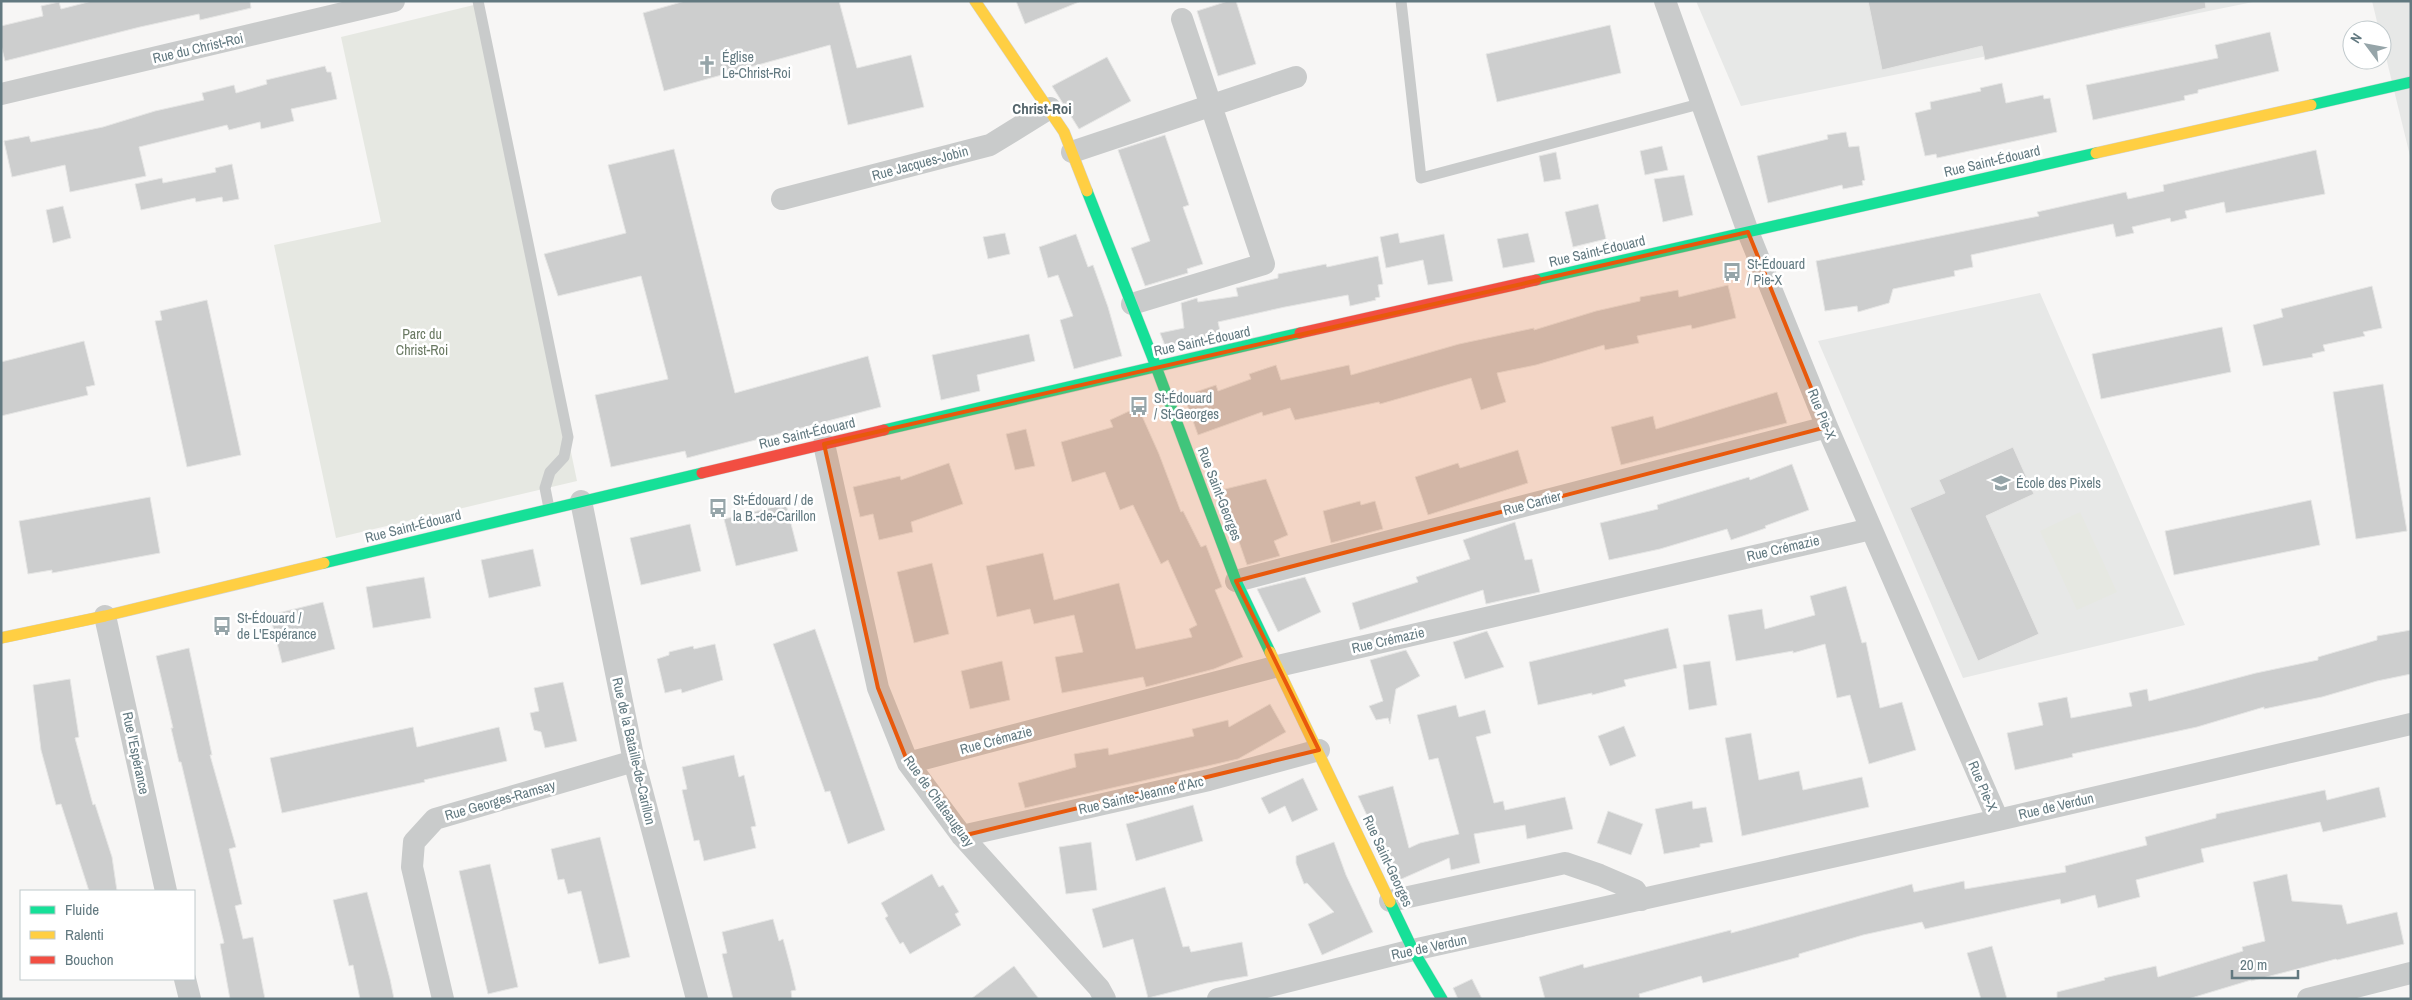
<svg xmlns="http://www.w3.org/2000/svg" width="2412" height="1000" viewBox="0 0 2412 1000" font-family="'Archivo Narrow',sans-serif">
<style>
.built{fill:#e7e8e7}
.green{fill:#e6e8e2}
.building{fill:#cdcece;stroke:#e6e6e5}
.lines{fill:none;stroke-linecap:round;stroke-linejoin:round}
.fast-casing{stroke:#d2d3d3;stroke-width:12}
.slow-casing{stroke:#d2d3d3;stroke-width:12}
.jam-casing{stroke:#d2d3d3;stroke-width:12}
.lane{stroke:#c9cbcb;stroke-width:11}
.street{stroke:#c9cbcb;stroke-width:22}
.fast{stroke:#16e098;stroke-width:11}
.slow{stroke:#ffcf43;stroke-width:11}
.jam{stroke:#f24e42;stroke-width:11}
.marked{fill:#e8590c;fill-opacity:0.2;stroke:#e8590c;stroke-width:4;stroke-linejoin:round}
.labels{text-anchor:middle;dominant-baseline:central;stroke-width:5;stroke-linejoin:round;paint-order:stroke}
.street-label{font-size:14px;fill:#627980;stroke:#fff}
.poi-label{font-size:14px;fill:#627980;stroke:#fff;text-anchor:start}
.park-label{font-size:14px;fill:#697861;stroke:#fff}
.neighbourhood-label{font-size:15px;font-weight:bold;fill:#54656b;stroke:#fff}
</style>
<rect width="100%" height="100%" fill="#f7f6f5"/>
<path class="built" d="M1696,1H2258L1741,106Z
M2372,1H2411V56L2407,57L2411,56V160L2382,41V30H2379Z
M2040,293L2185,625L1963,678L1818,341Z"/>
<path class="green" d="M478,4L577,481L336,538L274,245L381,222L341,37Z
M2080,512L2117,592L2077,610L2040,531Z"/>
<path class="building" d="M92,1H250L251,8L200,20L199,14L140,27L5,61L1,45V26L43,16L41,6L59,2L61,9Z
M685,1H839L857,68L911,55L924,107L848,125L830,45L664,91L643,13Z
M1016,1H1079V2L1025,24Z
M1228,1H1236L1256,64L1218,76L1197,11Z
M1868,1H2205L2206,8L1985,60L1982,46L1882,70Z
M1610,25L1621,73L1497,102L1486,54Z
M2270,32L2279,71L2198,90V93L2184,96L2185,100L2093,120L2086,85L2218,58L2215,45Z
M1107,57L1131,101L1079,129L1052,86Z
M325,66L327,72H331L337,99L291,109L294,121L261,129L260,122L229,130L227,125L139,147L146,176L70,192L65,165L12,177L4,141L29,136L31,142L103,127L155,111L204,100L202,93L234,85L236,93L267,84L266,80Z
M2002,83L2006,103L2043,95L2044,99L2050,98L2057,132L1937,158L1936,154L1925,156L1915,113L1931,109L1930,102L1981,91L1980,88Z
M1846,132L1849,147L1859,146L1865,180L1862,181L1863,185L1843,189L1842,185L1768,203L1757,156L1828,139L1827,135Z
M1165,135L1189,205L1183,207L1203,264L1187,269L1188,273L1145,286L1131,248L1150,241L1118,150Z
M1662,146L1668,170L1645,175L1640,151Z
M674,149L735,393L868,356L881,407L687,458L685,451L611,467L595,395L668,379L641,276L558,296L544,254L626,233L608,165Z
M2316,150L2325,194L2226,213L2224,202L2185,211L2187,218L2171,222L2170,218L2132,227L2134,233L2116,237L2113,224L1971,255L1973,267L1954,271L1955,276L1893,289L1889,303L1858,312L1857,306L1825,311L1816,261L2039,216L2037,212L2126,192L2128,199L2164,191L2163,185Z
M1556,152L1561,179L1544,182L1539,156Z
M232,164L239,199L223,202L222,197L196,202L195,198L141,210L135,184L162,178L163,183L216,172L215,168Z
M1684,175L1693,215L1663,222L1654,179Z
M1598,204L1606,239L1573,247L1565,212Z
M63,206L71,238L53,243L46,210Z
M1005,233L1010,254L988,259L983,237Z
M1398,233L1400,243L1444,234L1453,281L1428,285L1423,260L1386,268L1380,237Z
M1528,233L1535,262L1503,268L1497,239Z
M1076,234L1088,267L1093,265L1108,307L1122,356L1074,369L1060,320L1073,316L1058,275L1048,278L1039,247Z
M1378,256L1383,284L1378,285L1380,297L1375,298L1376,300L1350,306L1348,295L1285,307L1218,322L1221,335L1166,348L1160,333L1184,328L1181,303L1197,298L1198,302L1238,296L1236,288L1278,278V274L1326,264L1327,267Z
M1728,285L1736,318L1692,329L1691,325L1637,336L1639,343L1605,350L1604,345L1536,365L1497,373L1506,402L1481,410L1471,378L1380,404L1379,402L1295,420L1290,408L1263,416L1262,412L1198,435L1184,396L1216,385L1218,391L1251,379L1249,374L1276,365L1281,380L1349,365L1351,375L1459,344L1534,328V330L1596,311L1640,301V297L1678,290L1679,297Z
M2372,286L2382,328L2363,332L2365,336L2323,345L2325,351L2312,354L2313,357L2263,366L2253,325L2283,317L2281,309Z
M207,300L241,455L187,467L155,321L162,320L160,311Z
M2222,327L2231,372L2101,399L2092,354Z
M1029,334L1035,361L977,375L980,391L941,400L932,355Z
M84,341L95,385L86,387L88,395L1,416V362Z
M2383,384L2407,531L2356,539L2333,392Z
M1777,392L1787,423L1621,465L1611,427L1653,416L1656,429Z
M1138,407L1159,454L1181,512L1183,511L1201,547L1206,545L1222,587L1215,590L1243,657L1214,669L1146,687L1143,677L1062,693L1055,657L1083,652L1074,615L1034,624L1030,609L997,617L986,566L1043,553L1054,600L1119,583L1136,649L1192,637L1189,629L1197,625L1168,560L1161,564L1133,505L1120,510L1105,472L1072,482L1061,442L1113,427L1110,420Z
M1026,429L1035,466L1015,470L1006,434Z
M2013,447L2034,494L1986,516L2039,634L1978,661L1910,508L1945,493L1939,480Z
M1518,450L1528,483L1428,515L1415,477L1458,463L1460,468Z
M949,463L963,504L911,522L913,532L879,540L873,514L860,517L853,487L900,476L901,480Z
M1792,464L1809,510L1765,526L1766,528L1731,540L1727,529L1660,549L1609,560L1600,523L1658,509L1657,505L1749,477L1750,480Z
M1266,479L1288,535L1274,541L1280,556L1247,565L1221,490Z
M150,497L160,553L52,573V570L28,574L19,521Z
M2311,500L2320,545L2174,575L2165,531Z
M1360,501L1361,505L1375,501L1383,529L1331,543L1323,511Z
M786,504L798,551L736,566L724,519Z
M1515,522L1525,560L1532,559L1540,592L1486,604L1483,590L1360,630L1352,603L1418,582L1416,577L1470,559L1463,540Z
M690,524L701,571L641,585L630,538Z
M533,549L541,586L489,598L481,560Z
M932,563L949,634L914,643L897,572Z
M424,577L431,618L373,628L366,587Z
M1305,577L1321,612L1278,632L1257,589Z
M1846,586L1862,643L1866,642L1880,708L1902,702L1916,750L1869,764L1850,695L1837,698L1825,644L1793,653V651L1736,661L1728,615L1762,609L1765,629L1815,615L1810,596Z
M323,602L335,649L282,663L270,615Z
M1668,628L1677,668L1624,680L1626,686L1592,695V693L1538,705L1529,662Z
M815,629L885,830L848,844L830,791L825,792L773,644Z
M2411,630V674L2377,681L2322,697L2264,709V707L2197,727L2072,754L2073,757L2015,770L2007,733L2043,725L2038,703L2067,697L2071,718L2132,706L2129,693L2147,689L2149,701L2256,673L2318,660V657L2377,640V636Z
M1487,631L1504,667L1465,679L1453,642Z
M715,644L723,680L682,693L681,689L665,693L657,659L669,655V652L693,646L694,649Z
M189,648L212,755H210L236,847L229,849L242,904L235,906L243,939L253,937L265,999H230L220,944L224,943L181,762H179L171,728H173L156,656Z
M1406,650L1420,676L1396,689L1390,724L1388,718L1376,720L1369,706L1383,701L1370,660Z
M1002,661L1010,700L970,709L961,671Z
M1710,661L1717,705L1689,710L1683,665Z
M70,679L79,737L75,738L93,805L95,804L112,857L117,891H89L61,804L56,805L41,750L33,685Z
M563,682L577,741L545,748L541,732L534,730L530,713L539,711L534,688Z
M1270,704L1286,732L1238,759L1025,808L1018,783L1076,767L1074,754L1108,748L1109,755L1194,736L1192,729L1228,720L1229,727Z
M1456,705L1459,717L1485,710L1491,733L1476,737L1494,803L1503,801L1505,810L1565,797L1573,829L1527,839L1525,825L1474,834L1480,863L1451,870L1449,858L1397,881L1358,796L1393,786L1409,848L1420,843L1459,834L1438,758L1429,760L1417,715Z
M1624,726L1636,756L1610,766L1598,736Z
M413,727L417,747L499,727L507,761L424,780L425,782L282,813L270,758Z
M1751,733L1759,780L1799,771L1803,790L1862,777L1869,807L1742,836L1725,738Z
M734,755L739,777L744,775L756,826L751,827L756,848L704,861L699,840L694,841L682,790L687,789L682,767Z
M1303,778L1318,810L1292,822L1285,806L1269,814L1261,798Z
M2379,787L2386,817L2323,832L2320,822L2201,849L2204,862L2136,880L2140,897L2098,908L2095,895L2061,904L2060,899L1925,929L1922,922L1863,935L1799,954V957L1703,983L1701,976L1639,994L1640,999H1545L1539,977L1583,964L1584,968L1731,930V933L1912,884L1914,892L1964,881L1965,889L2066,872L2065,866L2147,845L2145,837L2216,818V814L2325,790L2327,800Z
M1692,801L1693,809L1706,807L1713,842L1700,844V847L1664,854L1655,809Z
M1193,805L1203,841L1136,861L1126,824Z
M1608,811L1643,824L1631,855L1597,843Z
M600,837L630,957L599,964L581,891L568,894L564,879L558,880L551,849Z
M1091,842L1097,890L1066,894L1059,847Z
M1334,842L1346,875L1373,932L1322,955L1308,924L1334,912L1307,883L1304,884L1296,863V856Z
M490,864L518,987L488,994L459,871Z
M932,874L939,887L943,885L959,912L955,914L961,925L910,954L903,942L900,944L885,918L888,916L881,903Z
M2287,874L2292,901L2342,905L2347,924L2397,912L2404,944L2337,960L2336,959L2251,981V980L2188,999H2057V992L2105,980L2104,978L2156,966L2158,977L2243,951L2242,947L2265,941L2253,882Z
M1165,887L1183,947L1189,946L1191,952L1242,942L1248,976L1207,983L1148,998L1133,939L1103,948L1092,909Z
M367,892L390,979L394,999H360L353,965L349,966L333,900Z
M773,919L779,941L783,939L791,969L796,990L791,991L792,999H733L722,954L727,953L722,932Z
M1992,946L2007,999H1981L1967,953Z
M1014,966L1039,999H971Z
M1472,979L1482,999H1458L1453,988Z"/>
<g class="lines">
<g class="fast-casing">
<path id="fast" d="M2311,105L2411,82
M1087,191L1152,356L1236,581L1270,652
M1536,280L2096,153
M884,430L1300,333
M324,563L702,473
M1390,902L1413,950L1442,999"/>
</g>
<g class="slow-casing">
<path id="slow" d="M975,1L1064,132L1087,191
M2096,153L2311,105
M1,638L105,616L324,563
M1270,652L1390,902"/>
</g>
<g class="jam-casing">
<path id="jam" d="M1300,333L1536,280
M702,473L884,430"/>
</g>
<path class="lane" d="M478,1L568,437L564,457L550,472L545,488L549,508
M1401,1L1421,178L1703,103"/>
<path class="street" d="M1665,1L1748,232L1827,427L1998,820
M1,94L394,1
M1072,152L1296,77
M782,199L990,145L1050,108
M1132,304L1264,264L1182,19
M824,444L878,688L908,763L962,836L1099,988L1105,999
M581,501L634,761L697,999
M1236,581L1827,427
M105,616L166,891
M908,763L1278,666L1871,529
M962,836L1209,780L1319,750
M1390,901L1565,863L1600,875L1635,890L1641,900
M185,979L190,999
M443,999L412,867L414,842L435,819L634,761
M1218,999L1413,950L1998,820L2411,724
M2308,999L2411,973"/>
<use href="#fast" class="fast"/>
<use href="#slow" class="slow"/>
<use href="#jam" class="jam"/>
</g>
<path class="marked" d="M1748,232L1827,427L1236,581L1319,750L962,836L908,763L878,688L824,444Z"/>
<defs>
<g id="church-bare" transform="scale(1.5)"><path d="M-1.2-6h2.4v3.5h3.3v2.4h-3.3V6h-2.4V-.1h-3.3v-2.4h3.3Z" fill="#96a5a9" stroke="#fff" stroke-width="2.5" paint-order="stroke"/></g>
<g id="bus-bare" transform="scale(1.5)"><path d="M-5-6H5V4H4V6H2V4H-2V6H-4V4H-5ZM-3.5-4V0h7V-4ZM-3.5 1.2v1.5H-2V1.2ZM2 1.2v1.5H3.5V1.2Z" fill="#96a5a9" stroke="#fff" stroke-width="2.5" paint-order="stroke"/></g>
<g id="school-bare" transform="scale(1.5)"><path d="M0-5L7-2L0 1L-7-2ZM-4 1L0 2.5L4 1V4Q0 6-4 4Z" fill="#96a5a9" stroke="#fff" stroke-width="2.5" paint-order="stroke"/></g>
</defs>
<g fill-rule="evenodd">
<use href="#church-bare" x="707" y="65"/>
<use href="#bus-bare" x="1732" y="272"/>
<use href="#bus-bare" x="1139" y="406"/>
<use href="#school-bare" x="2001" y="483"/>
<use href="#bus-bare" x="718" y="508"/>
<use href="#bus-bare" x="222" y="626"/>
</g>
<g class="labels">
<g class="street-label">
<text transform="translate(198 48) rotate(-13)">Rue du Christ-Roi</text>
<text transform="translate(1992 161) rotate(-13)">Rue Saint-Édouard</text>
<text transform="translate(920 163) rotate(-15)">Rue Jacques-Jobin</text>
<text transform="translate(1597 251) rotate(-13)">Rue Saint-Édouard</text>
<text transform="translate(1202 341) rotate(-12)">Rue Saint-Édouard</text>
<text transform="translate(1822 414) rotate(68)">Rue Pie-X</text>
<text transform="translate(807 433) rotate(-13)">Rue Saint-Édouard</text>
<text transform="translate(1220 494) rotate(69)">Rue Saint-Georges</text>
<text transform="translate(1532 503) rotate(-15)">Rue Cartier</text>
<text transform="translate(413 526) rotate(-14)">Rue Saint-Édouard</text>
<text transform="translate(1783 548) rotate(-13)">Rue Crémazie</text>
<text transform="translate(1388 640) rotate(-13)">Rue Crémazie</text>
<text transform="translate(996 740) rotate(-15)">Rue Crémazie</text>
<text transform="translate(634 751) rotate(77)">Rue de la Bataille-de-Carillon</text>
<text transform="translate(136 753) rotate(78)">Rue l'Espérance</text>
<text transform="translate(1983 786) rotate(67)">Rue Pie-X</text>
<text transform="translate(1141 795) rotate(-13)">Rue Sainte-Jeanne d'Arc</text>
<text transform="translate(500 800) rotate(-16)">Rue Georges-Ramsay</text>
<text transform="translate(939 801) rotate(54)">Rue de Châteauguay</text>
<text transform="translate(2056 806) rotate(-13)">Rue de Verdun</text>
<text transform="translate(1388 861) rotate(65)">Rue Saint-Georges</text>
<text transform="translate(1429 947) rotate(-12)">Rue de Verdun</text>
</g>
<g class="poi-label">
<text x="722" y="57">Église<tspan x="722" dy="16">Le-Christ-Roi</tspan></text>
<text x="1747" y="264">St-Édouard<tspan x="1747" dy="16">/ Pie-X</tspan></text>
<text x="1154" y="398">St-Édouard<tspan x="1154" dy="16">/ St-Georges</tspan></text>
<text x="2016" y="483">École des Pixels</text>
<text x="733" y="500">St-Édouard / de<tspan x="733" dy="16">la B.-de-Carillon</tspan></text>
<text x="237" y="618">St-Édouard /<tspan x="237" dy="16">de L'Espérance</tspan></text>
</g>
<g class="park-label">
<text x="422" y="334">Parc du<tspan x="422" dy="16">Christ-Roi</tspan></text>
</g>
<g class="neighbourhood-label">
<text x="1042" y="108">Christ-Roi</text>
</g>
</g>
<rect width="2412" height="1000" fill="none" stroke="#627980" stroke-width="5"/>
<rect x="20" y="890" width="175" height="90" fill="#ffffff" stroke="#c0c9cc"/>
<rect x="30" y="906" width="25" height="8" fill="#16e098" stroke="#c0c9cc"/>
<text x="65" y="915" font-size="15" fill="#627980">Fluide</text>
<rect x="30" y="931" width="25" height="8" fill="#ffcf43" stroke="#c0c9cc"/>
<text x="65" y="940" font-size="15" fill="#627980">Ralenti</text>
<rect x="30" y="956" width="25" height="8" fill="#f24e42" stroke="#c0c9cc"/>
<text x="65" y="965" font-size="15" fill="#627980">Bouchon</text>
<g transform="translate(2367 45) rotate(302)"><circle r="24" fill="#ffffff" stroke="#c0c9cc"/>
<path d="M0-4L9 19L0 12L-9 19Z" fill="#96a5a9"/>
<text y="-8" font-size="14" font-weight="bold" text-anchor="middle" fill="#627980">N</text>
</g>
<path d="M2232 970v8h66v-8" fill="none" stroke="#627980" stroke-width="2.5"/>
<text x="2240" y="970" font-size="15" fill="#627980" stroke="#ffffff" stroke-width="4" paint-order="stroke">20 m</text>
</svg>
